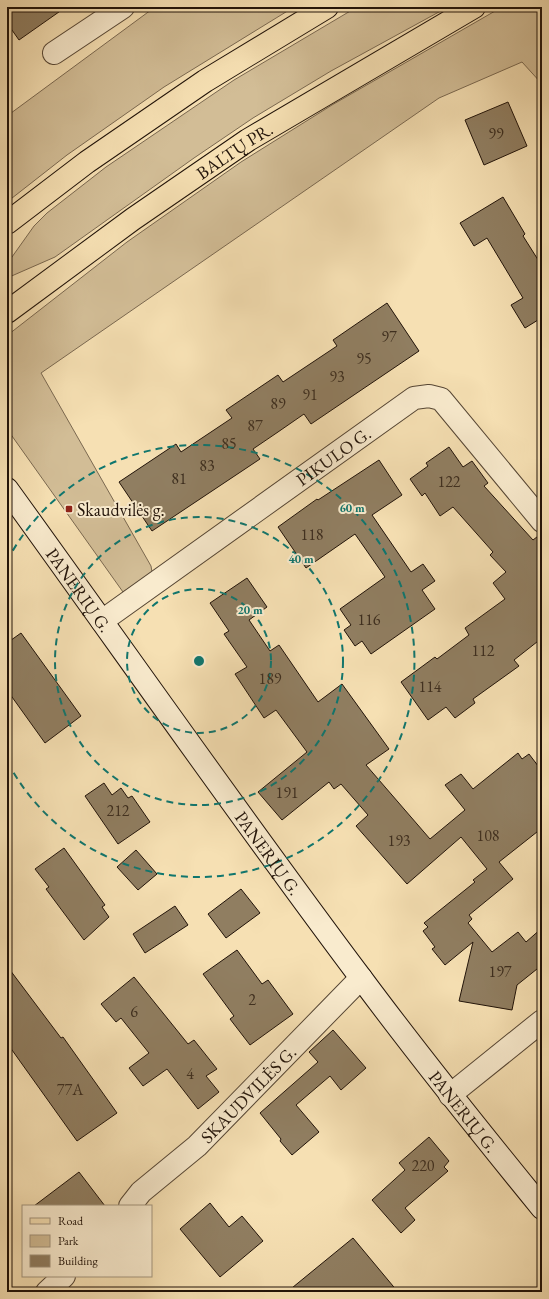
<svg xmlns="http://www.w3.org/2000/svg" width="549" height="1299" viewBox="0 0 549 1299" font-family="'EB Garamond',serif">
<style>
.green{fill:#d2bd96;stroke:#7a6850}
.building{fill:#907e61;stroke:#211309}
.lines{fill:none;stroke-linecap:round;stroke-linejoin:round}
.street-casing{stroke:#564634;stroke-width:24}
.secondary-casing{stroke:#211309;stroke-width:24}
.primary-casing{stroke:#211309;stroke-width:24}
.street{stroke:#f9ebce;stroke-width:22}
.secondary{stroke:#f9ebce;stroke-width:22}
.primary{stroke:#f6e0b3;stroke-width:22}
.ring{fill:none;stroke:#0f766e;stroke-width:2;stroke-dasharray:7 5}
.poi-dot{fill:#8f2418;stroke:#f9ebce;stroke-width:1.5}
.labels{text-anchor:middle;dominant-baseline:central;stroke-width:4;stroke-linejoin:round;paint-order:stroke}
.number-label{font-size:16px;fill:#3d2e1f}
.street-label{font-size:18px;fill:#211309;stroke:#f9ebce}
.poi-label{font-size:18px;fill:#211309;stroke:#f9ebce;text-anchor:start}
.centre{fill:#0f766e;stroke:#f9ebce;stroke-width:2}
.ring-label{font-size:12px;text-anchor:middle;font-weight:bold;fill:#0f766e;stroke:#f9ebce;stroke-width:4;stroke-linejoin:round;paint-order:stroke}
</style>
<rect width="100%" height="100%" fill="#f6e0b3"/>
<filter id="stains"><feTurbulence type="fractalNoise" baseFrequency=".005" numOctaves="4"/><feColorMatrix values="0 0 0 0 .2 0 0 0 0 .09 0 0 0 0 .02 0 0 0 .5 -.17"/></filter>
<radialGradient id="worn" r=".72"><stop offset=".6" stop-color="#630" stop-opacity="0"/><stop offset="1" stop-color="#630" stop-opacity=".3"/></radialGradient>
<path class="green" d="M155,7H294L164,87L67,155L7,202V116Z
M357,7H448L331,71L253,118L194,158L55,257L7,278V264L34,226L47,213L106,167L234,80Z
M502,7H542V84L522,62L439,98L41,373L151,566L152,572L146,577L123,592L7,429V352L9,334L127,242L241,162L332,105Z"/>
<path class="building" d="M7,7H66L19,40L7,23Z
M508,102L527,146L484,165L465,120Z
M503,197L525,234L523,236L542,266V326L538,320L525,328L511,305L523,298L487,238L474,246L460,223Z
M387,303L419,351L311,424L304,414L278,432L253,449L260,459L152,531L119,482L176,444L181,452L232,418L226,410L278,375L283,382L337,346L333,340Z
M449,447L463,467L472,461L488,483L484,486L533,540L542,533V638L514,660L519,666L473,699L475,703L455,718L446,707L428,720L401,682L435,657L437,659L469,635L465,628L505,599L493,583L506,572L490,555L493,552L453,507L440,516L425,493L422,496L410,479L428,466L426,463Z
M379,460L402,495L372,515L411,572L423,564L435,581L422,590L435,609L371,654L362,641L355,646L344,630L351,625L340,609L385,577L355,534L306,568L278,527L317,499L318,500Z
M247,578L267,607L249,620L270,651L279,645L318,702L342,684L389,749L366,765L430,839L465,810L445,785L461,774L473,789L518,753L522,759L529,754L542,771V828L499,862L513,879L469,915L472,919L468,923L492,952L518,932L526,942L542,928V965L517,985L512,1010L459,1001L473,942L445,965L432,949L435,947L423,931L428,927L424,923L475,882L473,880L487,869L461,837L407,884L356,826L368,815L341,784L334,789L329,782L282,820L258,792L307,752L276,710L264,718L235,674L247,667L224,634L229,631L210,603Z
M21,633L81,716L45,743L7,690V643Z
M104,783L112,795L121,788L128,798L132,796L150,822L118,844L85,796Z
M64,848L105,905L102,907L109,917L84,940L46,889L49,887L35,869Z
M136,850L157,874L138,890L117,867Z
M241,889L260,913L226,938L208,914Z
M175,906L188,925L145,953L133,934Z
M237,950L262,984L268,980L293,1014L250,1045L230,1019L234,1016L203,974Z
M7,966L61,1038L63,1037L117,1113L77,1141L7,1043Z
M134,977L188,1044L194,1040L217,1069L206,1076L219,1092L198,1109L167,1069L143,1086L129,1068L149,1053L121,1018L116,1022L101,1004Z
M333,1030L366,1068L341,1090L330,1076L296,1105L319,1132L292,1155L280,1141L281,1139L260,1113L318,1062L309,1052Z
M429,1137L449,1161L444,1167L448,1171L405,1208L415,1220L401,1233L372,1200L405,1170L399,1163Z
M79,1172L105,1206H34Z
M210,1203L229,1227L242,1216L263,1241L220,1277L180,1229Z
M353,1238L398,1292H287Z"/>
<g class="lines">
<g class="street-casing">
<g id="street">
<path d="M54,53L123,7"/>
<path id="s1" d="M102,621L414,398L429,396L441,399L542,521"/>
<path d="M450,1095L542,1021"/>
<path id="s2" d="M130,1206L141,1192L197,1146L361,978"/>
<path d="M47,1292L64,1276"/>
</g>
</g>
<g class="secondary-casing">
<g id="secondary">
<path id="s3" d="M7,489C125,652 240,817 361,978C419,1056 480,1132 542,1208"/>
</g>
</g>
<g class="primary-casing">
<g id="primary">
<path d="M7,223L87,162L205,81L327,7"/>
<path id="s4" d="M7,312L133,219L248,140L474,7"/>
</g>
</g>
<use href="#street" class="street"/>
<use href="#secondary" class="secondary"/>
<use href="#primary" class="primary"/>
</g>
<g class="ring">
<circle cx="199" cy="661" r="72"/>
<circle cx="199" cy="661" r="144"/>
<path d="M7 561A216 216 0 1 1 7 761"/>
</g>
<rect class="poi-dot" x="65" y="505" width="8" height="8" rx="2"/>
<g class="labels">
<g class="number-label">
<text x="496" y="133">99</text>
<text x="389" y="336">97</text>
<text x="364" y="358">95</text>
<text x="337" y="376">93</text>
<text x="310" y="394">91</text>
<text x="278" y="403">89</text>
<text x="255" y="425">87</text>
<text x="229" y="443">85</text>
<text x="207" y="465">83</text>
<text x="179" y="478">81</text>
<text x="449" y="481">122</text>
<text x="312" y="534">118</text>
<text x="369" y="619">116</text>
<text x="483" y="650">112</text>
<text x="270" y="678">189</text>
<text x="430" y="686">114</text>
<text x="287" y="792">191</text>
<text x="118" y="810">212</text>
<text x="488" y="835">108</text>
<text x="399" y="840">193</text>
<text x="500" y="971">197</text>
<text x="252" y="999">2</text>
<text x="134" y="1011">6</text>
<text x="190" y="1073">4</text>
<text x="70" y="1089">77A</text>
<text x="423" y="1165">220</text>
</g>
<g class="street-label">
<text stroke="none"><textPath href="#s4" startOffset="279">BALTŲ PR.</textPath></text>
<text stroke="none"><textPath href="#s1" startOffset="284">PIKULO G.</textPath></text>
<text stroke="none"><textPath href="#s3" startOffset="124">PANERIŲ G.</textPath></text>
<text stroke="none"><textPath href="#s3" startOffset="448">PANERIŲ G.</textPath></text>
<text stroke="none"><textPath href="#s2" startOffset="163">SKAUDVILĖS G.</textPath></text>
<text stroke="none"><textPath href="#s3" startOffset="772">PANERIŲ G.</textPath></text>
</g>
<g class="poi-label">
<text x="77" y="509">Skaudvilės g.</text>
</g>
</g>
<circle cx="199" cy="661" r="6" class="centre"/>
<g class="ring-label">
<text x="352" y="512">60 m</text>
<text x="301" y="563">40 m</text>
<text x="250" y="614">20 m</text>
</g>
<rect width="549" height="1299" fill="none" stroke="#f6e0b3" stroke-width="24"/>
<rect x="8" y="8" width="533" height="1283" fill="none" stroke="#211309" stroke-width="2"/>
<rect x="12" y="12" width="525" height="1275" fill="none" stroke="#211309"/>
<rect x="22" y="1205" width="130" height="72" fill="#f9ebce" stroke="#a3957f"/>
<rect x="30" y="1218" width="20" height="6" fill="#f6e0b3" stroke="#a3957f"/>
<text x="58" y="1225" font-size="12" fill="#211309">Road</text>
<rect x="30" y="1235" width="20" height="12" fill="#d2bd96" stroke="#a3957f"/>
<text x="58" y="1245" font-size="12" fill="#211309">Park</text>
<rect x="30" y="1255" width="20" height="12" fill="#907e61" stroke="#a3957f"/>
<text x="58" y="1265" font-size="12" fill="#211309">Building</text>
<rect width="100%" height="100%" filter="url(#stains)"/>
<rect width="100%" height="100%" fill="url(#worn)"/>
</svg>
